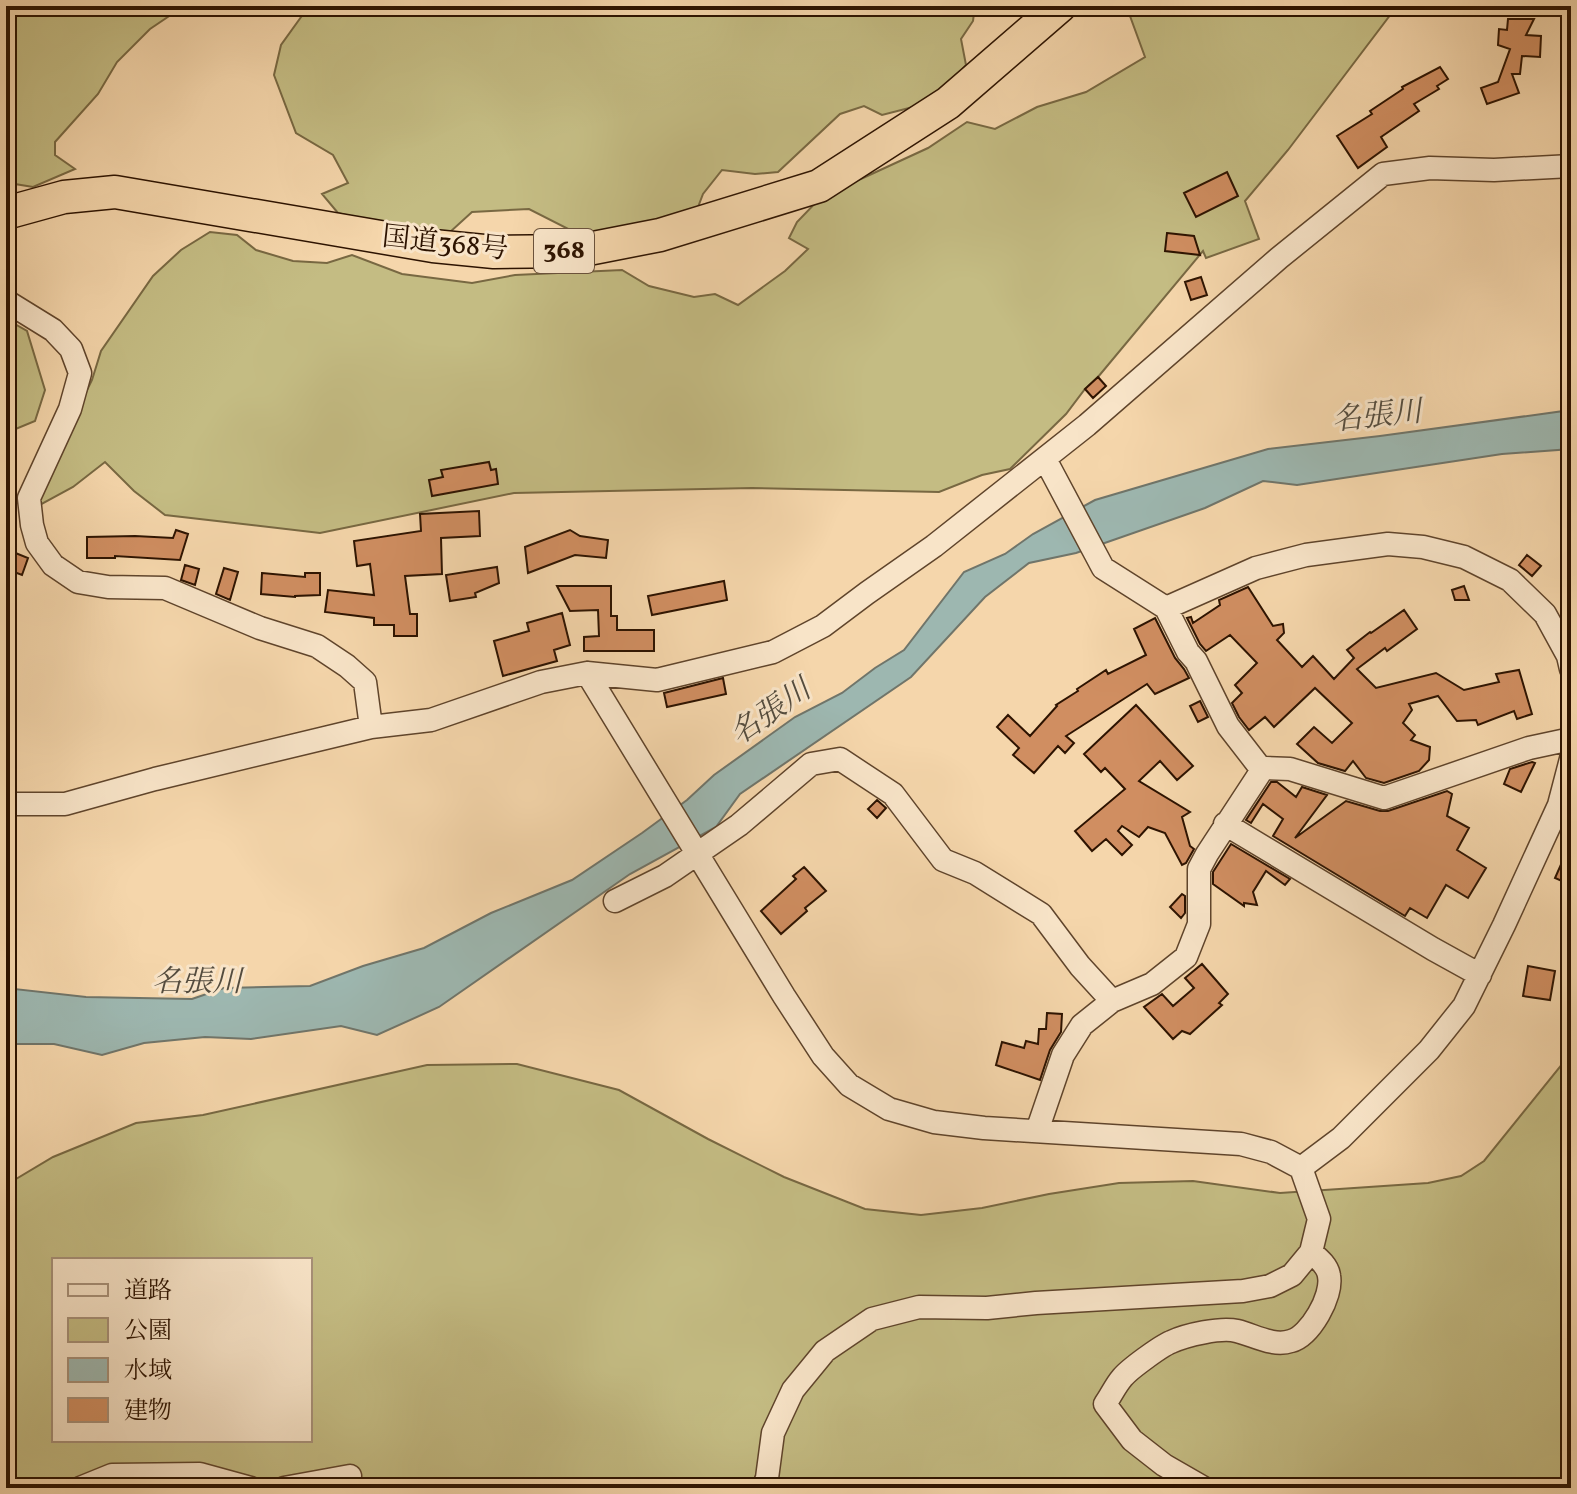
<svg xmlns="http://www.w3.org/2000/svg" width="1577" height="1494" viewBox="0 0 1577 1494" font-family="Vollkorn,'Noto Serif JP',serif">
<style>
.green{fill:#c4bc83;stroke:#786842;stroke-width:2;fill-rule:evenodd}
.water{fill:#9db7b0;stroke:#70756a;stroke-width:2}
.building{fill:#d08e61;stroke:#2d1300;stroke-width:2}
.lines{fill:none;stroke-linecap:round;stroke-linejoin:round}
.minor-casing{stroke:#5f442b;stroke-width:25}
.highway-casing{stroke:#2d1300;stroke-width:35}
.minor{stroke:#f8e4c8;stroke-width:22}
.highway{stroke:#f5d6ab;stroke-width:32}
.labels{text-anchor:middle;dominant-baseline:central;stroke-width:6;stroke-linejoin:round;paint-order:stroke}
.shield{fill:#f8e4c8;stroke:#6a523c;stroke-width:2}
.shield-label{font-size:26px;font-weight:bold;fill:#2d1300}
.street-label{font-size:28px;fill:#2d1300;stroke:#f8e4c8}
.water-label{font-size:30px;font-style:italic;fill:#544c3e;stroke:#f8e4c8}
</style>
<rect width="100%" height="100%" fill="#f5d6ab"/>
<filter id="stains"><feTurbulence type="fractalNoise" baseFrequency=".0025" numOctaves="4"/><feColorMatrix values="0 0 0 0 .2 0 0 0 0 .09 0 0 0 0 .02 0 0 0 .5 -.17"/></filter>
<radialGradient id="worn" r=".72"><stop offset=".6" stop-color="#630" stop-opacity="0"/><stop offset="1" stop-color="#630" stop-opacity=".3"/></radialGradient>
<path class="green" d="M6,6H184L150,29L117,62L98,94L55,142V155L75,169L33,187L15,184L6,174Z
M309,6H975L973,21L961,39L966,65L946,88L913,107L882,115L864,106L840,114L778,172L755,174L722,170L703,194L698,207L659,228L578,234L529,209L472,212L449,233L378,223L338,213L322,194L348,183L333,155L296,133L274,75L281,45Z
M1134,6H1397L1288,150L1245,201L1259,239L1206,258L1203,251L1098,377L1085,389L1066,414L1010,469L982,475L939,492L752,488L514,493L320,533L165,515L134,491L105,462L73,487L38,506L52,462L92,380L101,351L153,276L181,250L210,232L237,235L256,250L293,261L327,263L352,255L402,274L472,283L515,275L622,270L649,286L694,297L715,294L738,305L785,271L808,249L789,238L797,222L824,194L863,178L928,148L967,122L995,129L1037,107L1086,92L1145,57L1130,16Z
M6,319L27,331L45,390L35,421L6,433Z
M1571,1053V1488H6V1185L53,1157L136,1123L203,1115L427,1065L517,1064L619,1090L708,1139L784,1177L865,1209L921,1215L982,1208L1049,1194L1119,1183L1193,1181L1280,1193L1428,1183L1461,1176L1484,1161ZM54,1260H310V1440H54Z"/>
<path class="water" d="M1571,410V449L1502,454L1297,485L1263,481L1205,508L1076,553L1029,563L985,597L911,677L740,794L716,827L630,874L439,1007L377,1035L341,1026L251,1039L205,1037L144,1043L102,1055L54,1044H6V988L86,997L192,999L224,988L310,986L363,966L424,948L491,913L572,880L642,833L687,800L714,775L795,717L842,693L875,668L904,650L964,572L1005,554L1033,534L1095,500L1268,449L1380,436Z"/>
<path class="building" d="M1508,19H1534L1526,35L1541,36L1540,57L1522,56L1520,74H1512L1519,93L1487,104L1481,88L1498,82L1510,49L1498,45L1499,29L1507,30Z
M1440,67L1448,79L1437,86L1439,89L1414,104L1419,111L1381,137L1387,147L1358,168L1337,136L1372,114L1370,111L1403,89L1402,87Z
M1227,172L1238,196L1196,217L1184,193Z
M1167,233L1194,236L1200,255L1165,251Z
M1201,277L1207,295L1191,300L1185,282Z
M1098,377L1106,386L1093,398L1085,389Z
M489,462L491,470L496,469L498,484L432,496L429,480L443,477L441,470Z
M479,511L480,536L441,538L442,574L405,576L410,614H417V636H394V625H374V618L325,612L328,590L374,595L370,564L357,566L354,541L421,531L420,514Z
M176,530L188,534L180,560L115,556V558H87V537L135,536L173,538Z
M570,530L580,536L608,540L606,558L575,555L528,573L525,547Z
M13,552L28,558L22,575L6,569Z
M1527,555L1541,566L1532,576L1519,565Z
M185,565L199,569L195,585L181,580Z
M497,567L499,583L475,593L476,597L450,601L446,575Z
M224,568L238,572L230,600L216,594Z
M262,573L305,577V573H320V595L295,596V597L261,594Z
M724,581L727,600L652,615L648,596Z
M557,586H611V616H617V630H654V651H584V637L599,636L598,610L570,611Z
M1464,586L1469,600H1455L1452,590Z
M1248,587L1273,626L1283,624L1284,633L1277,640L1302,667L1313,656L1334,679L1354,658L1347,650L1370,632L1371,633L1404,610L1417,629L1387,651L1385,648L1357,669L1376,688L1436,673L1464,690L1499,682L1496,674L1519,670L1532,714L1517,719L1514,711L1478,725L1476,720L1457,721L1438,696L1409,704L1412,710L1403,723L1415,735L1411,740L1430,747L1429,760L1419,771L1384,783L1366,778L1353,761L1345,771L1318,763L1297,744L1314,727L1332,743L1352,723L1315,688L1274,727L1265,717L1249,730L1239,717L1232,703L1242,693L1235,685L1257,663L1230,635L1206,651L1200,644L1187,618L1191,617L1193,623L1220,605L1219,600Z
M562,613L570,645L554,650L557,661L503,676L494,641L529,631L527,623Z
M1155,618L1175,658L1184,669L1189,678L1155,694L1147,684L1066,736L1074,743L1065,753L1058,746L1034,773L1013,755L1019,748L997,727L1008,715L1030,736L1057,706L1056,705L1078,691L1077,689L1106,670L1108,674L1146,655L1134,629Z
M723,678L726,694L667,707L664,693Z
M1200,701L1208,717L1198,722L1190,706Z
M1136,705L1193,766L1177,780L1160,761L1139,781L1190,812L1182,817L1190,846L1194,849L1186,863L1182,865L1165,833L1148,827L1139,837L1122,826L1118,831L1132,845L1122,855L1106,839L1092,851L1075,831L1125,789L1105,768L1101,772L1084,754Z
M1532,762L1535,763L1521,792L1504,784L1510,769Z
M1271,782H1277L1296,797L1302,787L1327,795L1295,838L1346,801L1380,811H1388L1447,791L1452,794L1447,816L1469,828L1457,850L1486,868L1468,898L1446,885L1427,918L1410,908L1405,916L1273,836L1283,819L1263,804L1251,823L1246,820Z
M877,800L886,808L877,818L868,809Z
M1571,842V885L1555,878Z
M1231,844L1290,879L1285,885L1266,871L1253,892L1257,905L1244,903V906L1213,884V872Z
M804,867L826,891L805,908L807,911L781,934L761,911L796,879L793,876Z
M1182,894L1185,896V913L1181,918L1170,907Z
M1202,964L1228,994L1219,1003L1222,1005L1190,1034L1182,1031L1173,1039L1144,1007L1162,994L1173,1006L1194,988L1185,978Z
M1528,966L1555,971L1550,1000L1523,996Z
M1047,1013L1062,1014L1061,1032L1050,1050L1040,1080L996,1065L1002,1042L1024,1048L1026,1041L1038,1044L1039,1029H1046Z"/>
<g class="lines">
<g class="minor-casing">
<path id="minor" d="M6,301L53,330L71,349L80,373L70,409L29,498L32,525L37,543L53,565L78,582L108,587L165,588L260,628L317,646L347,666L365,682L371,727
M1045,459L1103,568L1166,608L1188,652L1196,661L1228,726L1262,770
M1166,608L1256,568L1306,555L1388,544L1423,547L1464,557L1510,580L1545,614L1568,656L1571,669
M587,673L784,996L823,1056L849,1085L889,1109L934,1122L984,1128L1241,1144L1271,1152L1301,1168L1319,1219L1311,1252L1292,1275L1270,1286L1243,1291L1036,1303L987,1308L919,1307L872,1319L825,1351L793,1390L773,1433L767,1478L763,1488
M6,804H65L155,779L371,727L431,720L541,682L587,673L657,680L773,652L823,626L867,593L934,546L1087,425L1279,258L1383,174L1430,168L1494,170L1571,166
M1225,824L1433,949L1480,975
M615,901L665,876L739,825L811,764L840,759L893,794L943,860L975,873L1041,914L1080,966L1112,1001
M1037,1131L1063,1055L1082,1025L1112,1001L1152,984L1186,957L1199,924V869L1207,854L1262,770L1266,768L1290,769L1384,798L1529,748L1571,739
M1301,1168L1341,1138L1429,1050L1464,1006L1504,925L1559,805L1571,759
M80,1488L112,1475L200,1474L251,1488
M284,1488L350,1476
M1204,1488L1164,1465L1132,1440L1105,1404C1111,1396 1115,1386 1122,1378C1128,1370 1161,1346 1171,1342C1186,1335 1221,1327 1237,1331C1254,1335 1273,1347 1291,1341C1310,1336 1333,1296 1329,1276C1328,1266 1318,1258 1311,1252"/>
</g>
<g class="highway-casing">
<path id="highway" d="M6,213L64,197L115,192L433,246L494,252L578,251L660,235L819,186L948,103L1060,6"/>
</g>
<use href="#minor" class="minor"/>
<use href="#highway" class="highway"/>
</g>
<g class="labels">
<rect class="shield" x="534" y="229" width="60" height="44" rx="6"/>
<g class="shield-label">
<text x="564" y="251">368</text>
</g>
<g class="street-label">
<text transform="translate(445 244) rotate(6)">国道368号</text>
</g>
<g class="water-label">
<text transform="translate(1377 417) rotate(-6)">名張川</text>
<text transform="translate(771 713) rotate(-35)">名張川</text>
<text x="197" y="983">名張川</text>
</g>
</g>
<rect width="1577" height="1494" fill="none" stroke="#f5d6ab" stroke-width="32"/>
<rect x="8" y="8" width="1561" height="1478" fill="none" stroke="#2d1300" stroke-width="4"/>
<rect x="16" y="16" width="1545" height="1462" fill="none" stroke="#2d1300" stroke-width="2"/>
<rect x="52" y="1258" width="260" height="184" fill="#f8e4c8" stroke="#a79078" stroke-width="2"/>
<rect x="68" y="1284" width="40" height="12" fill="#f8e4c8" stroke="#a79078" stroke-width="2"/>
<text x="124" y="1298" font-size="24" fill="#2d1300">道路</text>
<rect x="68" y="1318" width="40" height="24" fill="#c4bc83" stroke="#a79078" stroke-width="2"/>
<text x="124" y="1338" font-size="24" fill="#2d1300">公園</text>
<rect x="68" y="1358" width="40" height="24" fill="#9db7b0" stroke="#a79078" stroke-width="2"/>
<text x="124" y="1378" font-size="24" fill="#2d1300">水域</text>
<rect x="68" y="1398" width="40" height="24" fill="#d08e61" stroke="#a79078" stroke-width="2"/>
<text x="124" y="1418" font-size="24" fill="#2d1300">建物</text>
<rect width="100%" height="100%" filter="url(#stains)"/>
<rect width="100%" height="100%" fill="url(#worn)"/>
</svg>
